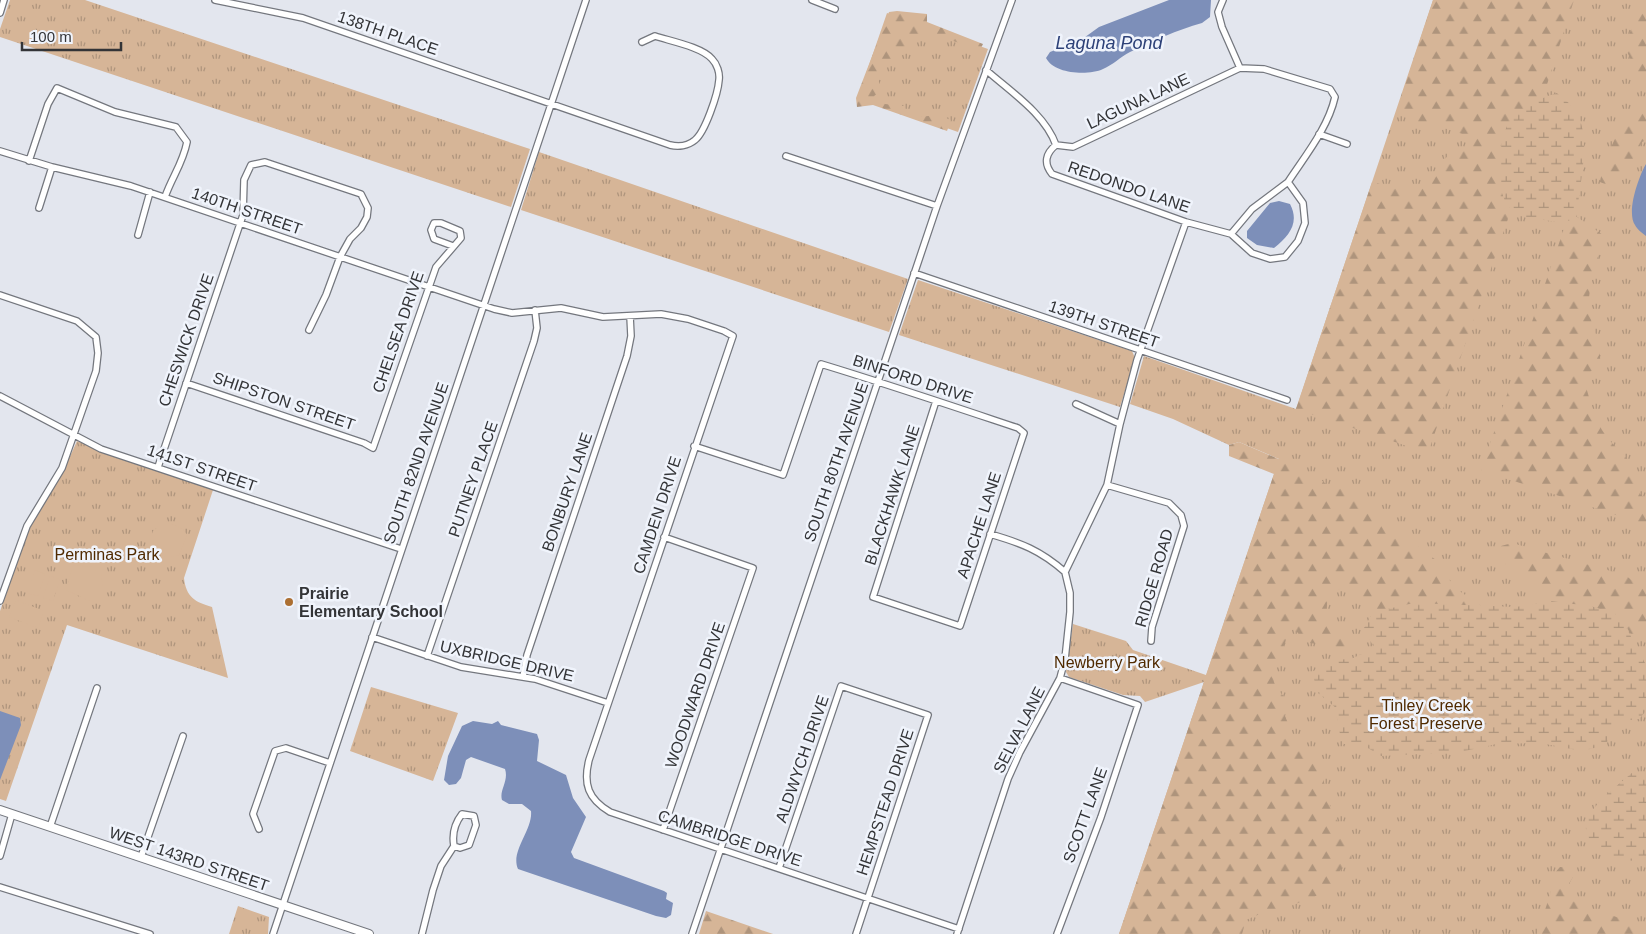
<svg xmlns="http://www.w3.org/2000/svg" width="1646" height="934" viewBox="0 0 1646 934" font-family="Helvetica,sans-serif">
<style>
.grass{fill:url(#grass-tufts)}
.forest{fill:url(#forest-firs)}
.wetland{fill:url(#wetland-marsh)}
.pitch{fill:#d6b597}
.water{fill:#7d8fb9}
.lines{fill:none;stroke-linecap:round;stroke-linejoin:round}
.street-casing{stroke:#74777e;stroke-width:8}
.secondary-casing{stroke:#74777e;stroke-width:10}
.street{stroke:#fff;stroke-width:5.5}
.secondary{stroke:#fff;stroke-width:8}
.poi-dot{fill:#ac6f32;stroke:#f0f4fc;stroke-width:2}
.labels{text-anchor:middle;dominant-baseline:central;stroke-width:5;stroke-linejoin:round;paint-order:stroke}
.street-label{font-size:16px;fill:#333437;stroke:#f0f4fc}
.park-label{font-size:16px;fill:#502a00;stroke:#f0f4fc}
.poi-label{font-size:16px;font-weight:bold;fill:#333437;stroke:#f0f4fc;text-anchor:start}
.water-label{font-size:18px;font-style:italic;fill:#2d4178;stroke:#f0f4fc}
</style>
<defs>
<pattern id="grass-tufts" width="24" height="20" patternUnits="userSpaceOnUse" patternTransform="scale(1.25)"><rect width="24" height="20" fill="#d6b597"/><path d="M3 7l-1-3M5 7V3M7 7l1-3M15 17l-1-3M17 17v-4M19 17l1-3" fill="none" stroke="#ae947c"/></pattern>
<pattern id="forest-firs" width="22" height="20" patternUnits="userSpaceOnUse" patternTransform="scale(1.25)"><rect width="22" height="20" fill="#d6b597"/><path d="M5 1l3.5 6h-7zM16 11l3.5 6h-7z" fill="#ae947c"/></pattern>
<pattern id="wetland-marsh" width="20" height="14" patternUnits="userSpaceOnUse" patternTransform="scale(1.25)"><rect width="20" height="14" fill="#d6b597"/><path d="M1 5h8M5 5V1M11 12h8M15 12V8" fill="none" stroke="#ae947c"/></pattern>
</defs>
<rect width="100%" height="100%" fill="#e3e6ee"/>
<path class="grass" d="M10,0H85L530,149L511,207L0,37V29Z
M1433,0H1646V934H1119L1204,682L1145,702L1140,696L1123,695L1069,677L1066,672L1073,624L1126,641L1133,650L1206,675L1279,459L1239,442L1229,445L1173,419L1130,404L1144,356L1296,409Z
M887,13L988,49L958,132L858,97Z
M539,152L908,279L889,332L521,210Z
M918,280L1132,351L1135,358L1120,407L899,335Z
M77,441L213,490L184,578C186,597 195,602 212,607L228,678L67,625L6,801L0,799V611L30,526L63,472Z
M371,687L458,713L433,781L350,751Z
M238,906L269,917L268,934H229Z"/>
<path class="forest" d="M1433,0H1574L1543,97L1516,114L1507,125L1499,173L1503,196L1511,210L1428,453L1296,409L1372,182L1416,193L1451,152L1471,145V137L1436,125L1414,122L1404,113L1400,101Z
M1641,0H1646V81L1636,83L1634,67L1625,47Z
M897,11L927,14V22L983,44L980,50L921,30L912,51L904,54L886,66L885,72L877,73L881,91L874,96L875,99L885,104L904,106L907,113C932,122 942,111 964,100L957,112L943,117L951,120L947,131L873,105L857,107L856,98L889,12Z
M1646,108V140L1642,142L1624,176L1612,187L1600,182L1602,169L1625,114Z
M1577,217L1603,235C1600,257 1588,285 1589,304C1589,326 1602,339 1600,365L1583,377C1589,396 1594,420 1606,436C1621,455 1642,465 1640,494L1646,499V525L1481,470L1566,223Z
M1239,442L1311,473L1332,488L1339,487L1436,560L1455,588L1483,607L1415,603L1373,612L1362,595L1343,587L1329,595L1325,613L1333,627L1349,634L1356,640L1348,649L1310,643L1291,627C1287,640 1271,671 1274,682C1276,689 1286,698 1290,705L1285,716L1296,743L1323,765V779L1331,810L1350,842L1352,863L1340,870L1336,888L1288,907L1262,913L1246,920L1242,934H1119L1274,474L1229,456V445Z
M1512,543L1625,575L1646,591V636L1633,638L1620,616L1594,607L1551,601L1497,557L1501,546Z
M1560,867H1570L1573,877L1563,894L1578,904L1646,927V934H1537L1550,895L1552,876Z
M706,911L773,934H699Z"/>
<path class="wetland" d="M1557,93C1562,98 1570,103 1574,109C1594,135 1578,186 1577,217C1565,224 1558,222 1544,220C1533,219 1521,218 1512,210C1494,196 1497,140 1509,123C1520,108 1539,98 1557,93Z
M1551,601L1594,607L1620,616L1646,665V711L1639,719L1614,722L1606,745L1582,751L1540,743L1497,744L1460,752L1381,756L1363,745L1344,744L1338,728L1336,708L1318,693L1312,672L1332,660L1351,659L1374,648L1364,628L1373,612L1415,603L1516,607Z
M1634,771L1646,777V862L1615,859L1596,851C1593,844 1586,836 1586,829C1583,810 1620,784 1634,771Z"/>
<path class="pitch" d="M165,521L183,529L187,535L179,555C168,558 162,557 153,550V531Z
M73,565L92,567L101,574L103,586L90,601L66,590Z
M35,570L45,574L38,596L27,593Z
M50,576L60,579L53,601L43,598Z
M16,600L44,611L38,628L9,617Z"/>
<path class="water" d="M1169,0H1211L1210,17L1202,23C1177,30 1153,41 1130,52C1120,57 1113,65 1103,69C1088,76 1054,74 1046,58L1050,52L1081,40L1099,27Z
M1646,164V236C1642,233 1637,229 1635,225C1626,212 1639,176 1646,164Z
M1279,201L1290,204C1300,223 1289,236 1274,248L1257,245L1247,238V231L1270,203Z
M0,711L20,718L21,725L0,780Z
M473,721L492,724L498,721L501,725L537,734L539,740L537,761L566,775L573,798L586,817L571,852L574,858L664,891L667,893L666,899L673,903L671,915L666,918L656,916L518,869C510,851 533,830 531,811L522,804H509L502,800C499,790 509,781 505,769L471,757L466,760L461,778L456,784L449,785L444,780L448,756L462,726Z"/>
<g class="lines">
<g class="street-casing">
<path id="street" d="M215,0L303,18L670,145C678,147 688,146 695,140C705,132 718,94 719,80C720,73 717,64 712,59C702,47 670,41 655,36L642,42
M812,0L835,9
M1223,0L1218,12L1222,27L1240,68
M0,13L4,0
M986,70C1011,92 1045,114 1056,145L1073,147L1240,68L1264,69L1330,89L1335,97C1328,128 1305,156 1288,182L1303,203L1305,223L1298,241L1285,257L1270,259L1252,253L1231,234L1186,222L1052,174C1043,163 1046,153 1056,145
M1319,134L1347,144
M0,151L52,167L131,186L494,309L512,313L561,308L603,317L661,314L688,319L724,331L733,336L589,760C583,784 588,799 610,812L959,929
M786,156L937,206
M29,161L48,104L57,88L115,112L176,127L187,142C183,163 172,177 165,197
M39,208L52,167
M1231,234L1252,209L1288,182
M138,235L150,192
M914,273L1287,400
M0,295L77,321L96,337L98,353L96,371L62,468L27,526L0,601
M186,383L364,443L373,448L436,267L461,238L460,231L441,223H434L431,230L434,239L453,246
M0,396L101,449L401,549
M1076,404L1120,424
M694,446L783,475L821,364C887,384 952,406 1018,428L1024,433L960,626L873,597L936,401
M158,467L243,215L244,180L251,165L265,162L361,194L368,208L367,217L361,228L350,239L340,257L326,295L309,330
M1107,485L1169,503L1181,515L1184,526L1152,627L1151,641
M990,534C1021,543 1040,550 1065,572
M372,637L461,667L535,679L608,703
M427,656L534,341L537,328L535,310
M523,677L527,655L627,356L631,336L630,316
M50,827L97,688
M259,829L253,814L275,751L286,748L330,763
M663,830L753,568L664,537
M0,856L12,814
M141,857L183,736
M779,868L841,686L928,715L856,934
M0,887L150,934
M273,934L586,0
M422,934L433,890L441,866L454,846C452,835 455,823 462,814L474,816L476,825L469,845L460,848L454,846
M692,934L937,206L1012,0
M957,934L1008,779L1020,752L1060,678L1065,659L1070,612V593L1065,572L1107,485L1120,424L1137,360L1186,222
M1057,934L1101,817L1138,705L1060,678"/>
</g>
<g class="secondary-casing">
<path id="secondary" d="M0,810L369,934"/>
</g>
<use href="#street" class="street"/>
<use href="#secondary" class="secondary"/>
</g>
<circle class="poi-dot" cx="289" cy="602" r="5"/>
<g class="labels">
<g class="street-label">
<text transform="translate(388 33) rotate(19)">138TH PLACE</text>
<text transform="translate(1138 101) rotate(-25)">LAGUNA LANE</text>
<text transform="translate(1129 187) rotate(19)">REDONDO LANE</text>
<text transform="translate(247 211) rotate(19)">140TH STREET</text>
<text transform="translate(1104 324) rotate(19)">139TH STREET</text>
<text transform="translate(398 332) rotate(-71)">CHELSEA DRIVE</text>
<text transform="translate(186 340) rotate(-71)">CHESWICK DRIVE</text>
<text transform="translate(913 379) rotate(18)">BINFORD DRIVE</text>
<text transform="translate(284 401) rotate(19)">SHIPSTON STREET</text>
<text transform="translate(836 462) rotate(-71)">SOUTH 80TH AVENUE</text>
<text transform="translate(416 463) rotate(-71)">SOUTH 82ND AVENUE</text>
<text transform="translate(202 468) rotate(19)">141ST STREET</text>
<text transform="translate(473 479) rotate(-71)">PUTNEY PLACE</text>
<text transform="translate(567 492) rotate(-71)">BONBURY LANE</text>
<text transform="translate(892 495) rotate(-72)">BLACKHAWK LANE</text>
<text transform="translate(657 515) rotate(-72)">CAMDEN DRIVE</text>
<text transform="translate(979 525) rotate(-72)">APACHE LANE</text>
<text transform="translate(1154 578) rotate(-74)">RIDGE ROAD</text>
<text transform="translate(507 661) rotate(13)">UXBRIDGE DRIVE</text>
<text transform="translate(695 695) rotate(-71)">WOODWARD DRIVE</text>
<text transform="translate(1019 730) rotate(-63)">SELVA LANE</text>
<text transform="translate(802 759) rotate(-71)">ALDWYCH DRIVE</text>
<text transform="translate(885 802) rotate(-72)">HEMPSTEAD DRIVE</text>
<text transform="translate(1085 815) rotate(-70)">SCOTT LANE</text>
<text transform="translate(730 838) rotate(18)">CAMBRIDGE DRIVE</text>
<text transform="translate(189 859) rotate(19)">WEST 143RD STREET</text>
</g>
<g class="park-label">
<text x="107" y="554">Perminas Park</text>
<text x="1107" y="662">Newberry Park</text>
<text x="1426" y="705">Tinley Creek<tspan x="1426" dy="18">Forest Preserve</tspan></text>
</g>
<g class="poi-label">
<text x="299" y="593">Prairie<tspan x="299" dy="18">Elementary School</tspan></text>
</g>
<g class="water-label">
<text x="1109" y="43">Laguna Pond</text>
</g>
</g>
<path d="M22 42v8h99v-8" fill="none" stroke="#333437" stroke-width="2.5"/>
<text x="30" y="42" font-size="15" fill="#333437" stroke="#f0f4fc" stroke-width="4" paint-order="stroke">100 m</text>
</svg>
